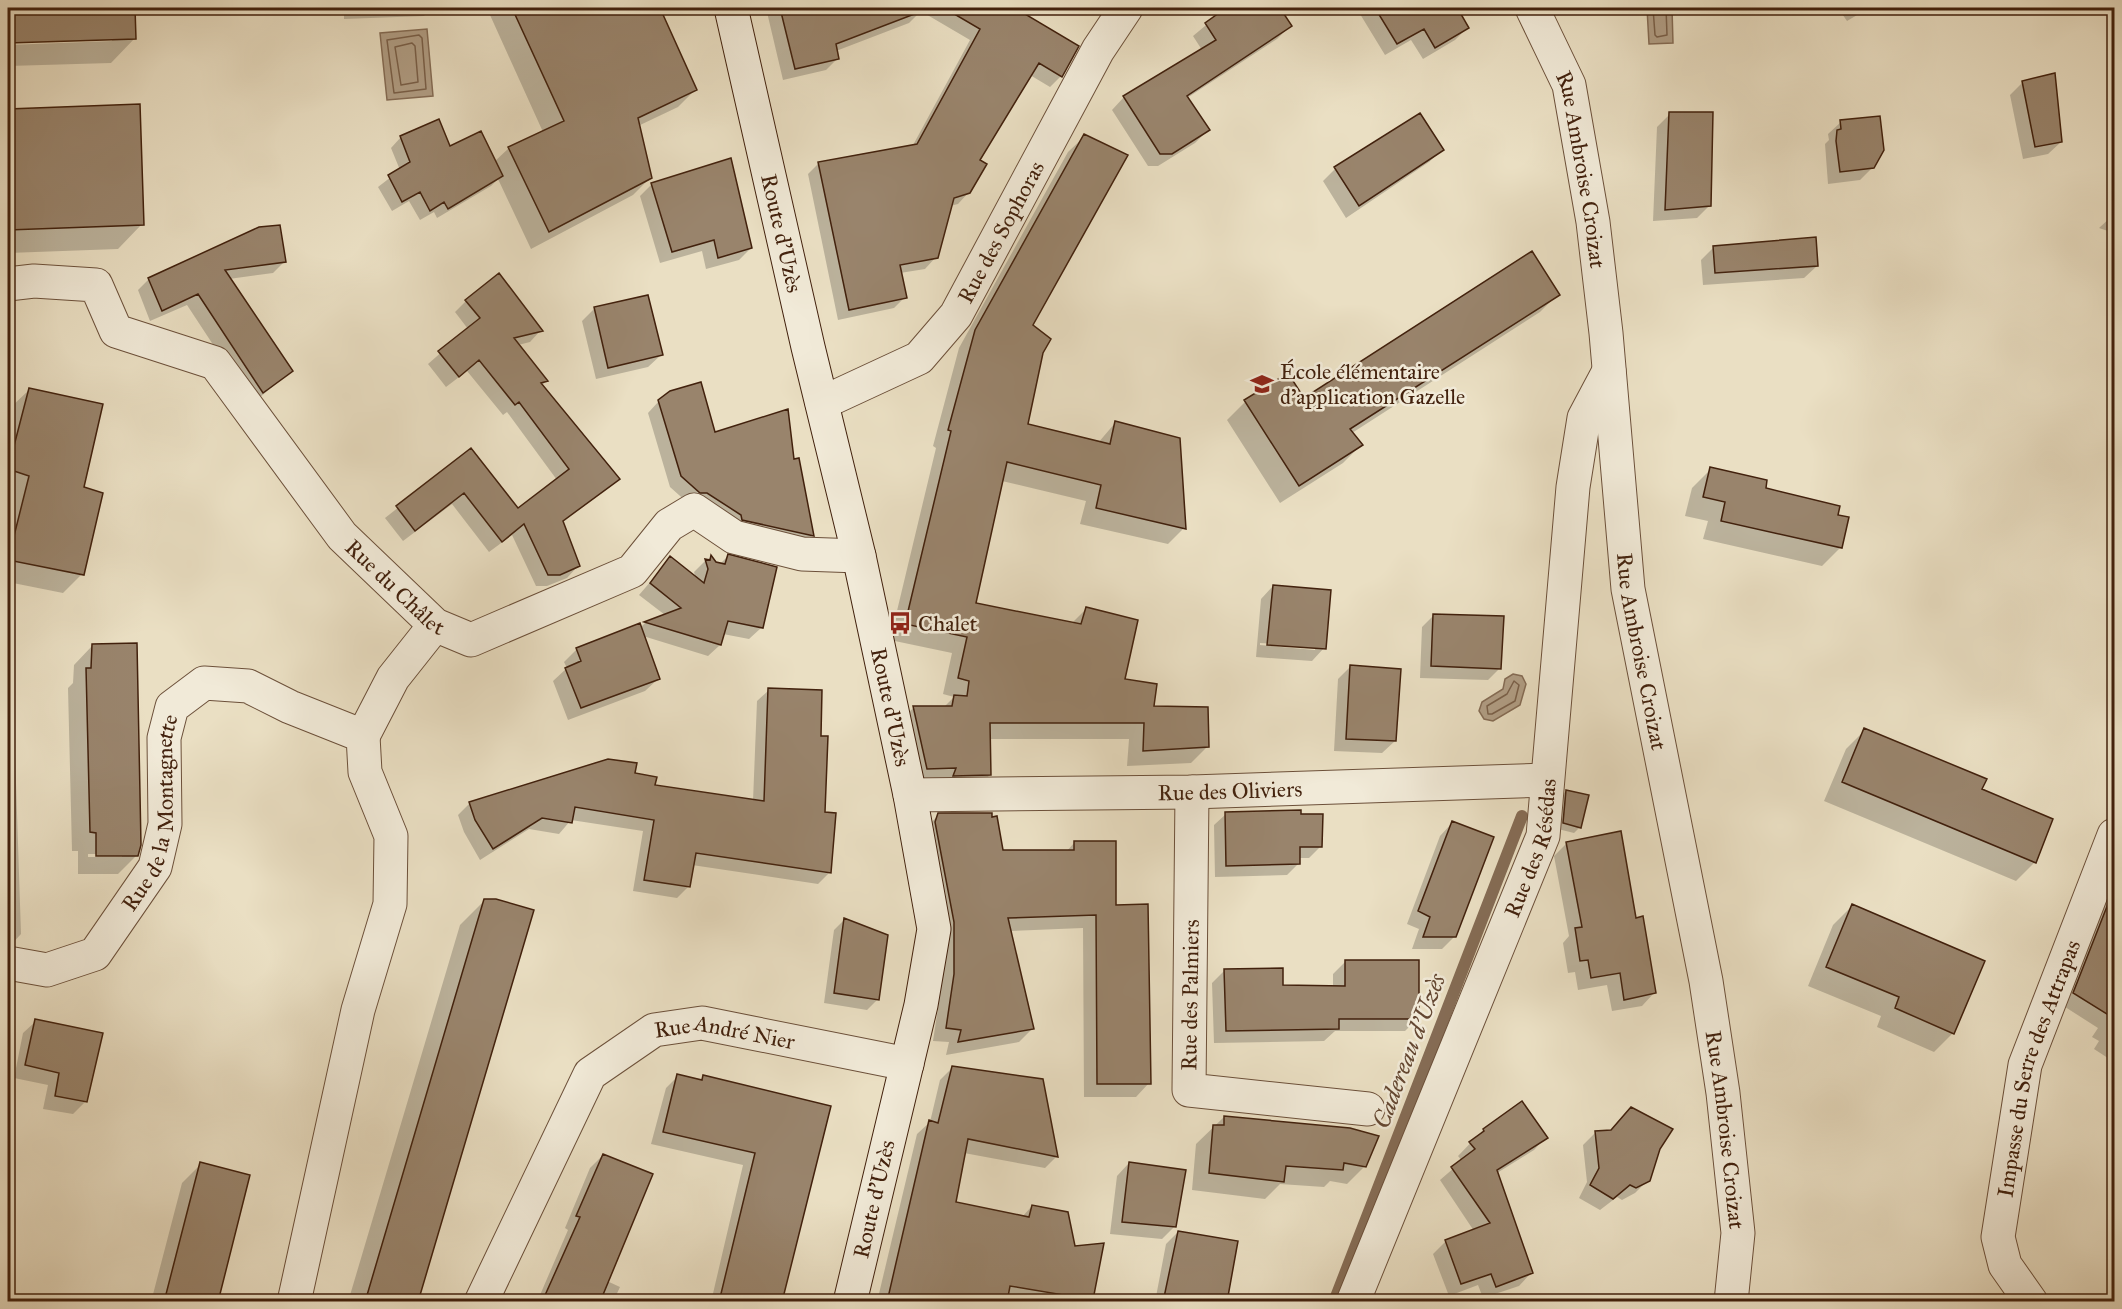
<svg xmlns="http://www.w3.org/2000/svg" width="2122" height="1309" viewBox="0 0 2122 1309" font-family="'IM FELL Great Primer',serif">
<style>
.water{fill:#b19e85;stroke:#856c55;stroke-width:1.5}
.shadow{fill:#0003;fill-rule:evenodd}
.lines{fill:none;stroke-linecap:round;stroke-linejoin:round}
.shore{stroke:#7a6049;stroke-width:1.5}
.stream{stroke:#856c55;stroke-width:12}
.building{fill:#99846c;stroke:#42210d;stroke-width:1.5}
.street-casing{stroke:#6c503a;stroke-width:35}
.secondary-casing{stroke:#42210d;stroke-width:35}
.street{stroke:#f1ead8;stroke-width:33}
.secondary{stroke:#f1ead8;stroke-width:33}
.labels{text-anchor:middle;dominant-baseline:central;stroke-width:5;stroke-linejoin:round;paint-order:stroke}
.street-label{font-size:22px;fill:#42210d;stroke:#f1ead8}
.poi-label{font-size:22px;fill:#42210d;stroke:#f1ead8;text-anchor:start}
.water-label{font-size:24px;font-style:italic;fill:#634631;stroke:#f1ead8}
</style>
<rect width="100%" height="100%" fill="#eadfc3"/>
<filter id="stains"><feTurbulence type="fractalNoise" baseFrequency=".00333" numOctaves="4"/><feColorMatrix values="0 0 0 0 .2 0 0 0 0 .09 0 0 0 0 .02 0 0 0 .5 -.17"/></filter>
<radialGradient id="worn" r=".72"><stop offset=".6" stop-color="#630" stop-opacity="0"/><stop offset="1" stop-color="#630" stop-opacity=".3"/></radialGradient>
<path class="water" d="M1647,8H1672L1673,43L1649,44Z
M427,29L433,96L387,100L380,33Z
M1513,674L1522,676L1526,684L1520,705L1493,721L1484,719L1479,711L1482,702L1503,689L1505,679Z"/>
<path class="shadow" d="M8,8H134L135,38L111,63L8,66V45L112,41V38L8,42Z
M344,8H432L424,16L344,19Z
M498,8H658L695,90L678,107L638,126L651,177L633,195L531,249L498,179L491,186L437,218L434,212L420,220L409,201L392,211L378,187L400,170L391,148L401,137L449,148L494,162L509,148L543,132L490,15Z
M766,8H920L921,11L909,23L836,51L838,58L826,70L783,80Z
M927,8H1032L1027,16L1061,76L1050,87L1030,75L978,160L969,192L958,204L950,206L936,257L925,269L900,273L905,297L894,308L838,320L808,174L819,163L912,147L970,40L924,13Z
M1215,8H1278L1290,26L1277,39L1187,98L1208,130L1195,143L1158,166H1148L1112,110L1124,97L1202,50L1193,36L1217,16L1212,10Z
M1363,8H1455L1467,28L1455,40L1423,59L1411,40L1385,55L1360,14L1365,10Z
M1769,8H1786L1775,15Z
M1838,8H1869L1847,21Z
M2023,82L2061,142L2048,154L2023,159L2010,95Z
M138,106L142,224L118,249L8,253V111Z
M1670,114L1710,205L1697,218L1653,221L1657,127Z
M1841,122L1873,167L1860,180L1828,184L1825,144L1829,140L1828,134Z
M1085,136L1031,326L1042,353L1026,425L1098,443L1115,423L1184,528L1168,544L1080,524L1086,501L1002,481L974,604L1072,623L1086,609L1123,680L1152,708L1207,747L1191,763L1127,766L1129,739H989L990,775L973,791L910,784L898,724L914,707H944L954,697L943,694L952,653L890,640L936,448L933,446L959,348L1068,152Z
M1442,150L1429,162L1346,218L1323,181L1335,169Z
M652,184L751,248L739,260L706,269L702,251L660,263L640,196Z
M2114,215V233L2099,228L2111,217Z
M1714,247L1817,266L1804,278L1703,285L1701,260Z
M284,262L273,273L229,279L291,371L252,404L187,305L150,321L138,290L149,279Z
M1558,294L1540,312L1352,433L1361,445L1343,463L1280,503L1227,420L1245,402L1287,375L1303,400Z
M466,301L541,330L530,342L518,345L546,381L541,386L618,479L562,523L578,566L567,578L547,586H536L512,535L489,552L452,504L403,541L385,518L471,450L518,510L557,480L507,412L503,415L467,371L446,387L428,364L468,329L455,312Z
M595,308L661,355L648,367L596,379L582,321Z
M29,390L82,489V574L63,593L8,582V507L11,495L8,494V419L10,408Z
M659,401L714,434L793,461L813,535L802,546L689,504L670,487L648,413Z
M1711,469L1836,516L1841,547L1822,566L1703,539L1708,521L1685,516L1692,488Z
M728,556L776,568L761,628L749,639L723,634L720,645L708,656L643,636L658,679L645,691L568,720L553,681L567,668L564,662L577,649L640,628L645,623L665,615L639,595L671,558L696,579L694,572L705,561L711,557L720,564Z
M1273,586L1324,648L1312,661L1256,657L1261,599ZM1260,643L1315,647V650L1260,645Z
M1434,615L1500,668L1488,680L1420,678L1422,627Z
M92,646L137,855L118,874H78V851H72L68,688L73,683L74,665ZM88,854H122V857H88Z
M1350,667L1395,741L1382,753L1334,751L1338,679Z
M769,690L819,738L830,872L818,884L692,865L689,886L677,898L633,891L643,831L571,820L559,834L529,829L480,860L464,832L458,815L470,803L633,774L654,786L753,801L757,701Z
M14,722L21,934L8,948V723Z
M1865,730L1980,790L2035,862L2016,881L1824,801L1846,749Z
M1566,791L1580,827L1574,833L1558,829L1560,797Z
M1226,814L1321,846L1309,858H1299V863L1287,875L1215,877L1214,825Z
M939,815L1002,851L1066,852L1074,843L1115,906L1149,1083L1136,1097H1084L1083,928L1010,931L1032,1029L1019,1042L946,1055L949,1042L933,1041L941,988V936L925,828Z
M1452,823L1455,936L1442,949H1412L1419,929L1407,924L1440,836Z
M1567,843L1635,919L1654,993L1642,1006L1612,1011L1607,985L1578,990L1575,972L1568,973L1563,943L1569,936L1554,856Z
M2110,900L2114,901V1062L2094,1049L2099,1041L2092,1037L2098,1028L2062,1005L2099,911Z
M484,901L416,1302H348L460,925Z
M1852,906L1953,1033L1934,1052L1877,1027L1881,1016L1808,986L1833,925Z
M844,920L878,999L867,1010L824,1003L834,930Z
M1345,962L1417,1019L1405,1031H1335L1324,1041L1214,1043L1212,983L1225,970L1281,986L1333,987V974Z
M36,1021L86,1101L73,1114L43,1109L48,1085L14,1078L23,1033Z
M953,1067L1057,1156L1045,1168L964,1153L954,1203L1022,1217L1032,1206L1074,1247L1092,1300L1090,1302L1006,1299L1005,1302H877L917,1134L930,1122L940,1080Z
M678,1076L699,1081L704,1076L803,1216L782,1302H711L743,1165L651,1144L666,1088Z
M1224,1117L1365,1166L1347,1184L1330,1181L1324,1187L1280,1184L1265,1199L1192,1190L1196,1144Z
M1483,1130L1546,1137L1534,1150L1497,1173L1531,1273L1519,1286L1483,1298L1478,1285L1449,1296L1433,1254L1446,1241L1474,1231L1440,1180L1462,1161L1458,1156Z
M1596,1132L1659,1148L1648,1180L1635,1193L1622,1200L1617,1197L1600,1210L1579,1198L1587,1182L1583,1145Z
M603,1155L607,1281L620,1287L613,1302H537L568,1230L565,1228L590,1168Z
M1129,1163L1175,1226L1162,1239L1110,1234L1117,1176Z
M201,1164L216,1302H151L182,1183Z
M1178,1232L1226,1302H1155L1166,1244Z"/>
<g class="lines">
<path class="shore" d="M1653,8L1655,35L1657,37L1667,35L1666,8
M419,35L422,38L426,89L394,93L387,40Z
M412,43L415,46L418,82L401,85L395,47Z
M1514,681L1519,685L1515,701L1492,714H1488L1487,706L1507,694Z"/>
<path class="stream" d="M1334,1302L1522,816"/>
</g>
<path class="building" d="M8,8H135L136,39L8,43Z
M512,8H660L697,90L638,118L652,178L549,232L508,147L564,121Z
M780,8H925V10L836,44L839,59L795,69Z
M944,8H1015L1079,46L1062,77L1039,63L980,160L987,164L970,193L954,198L938,258L900,265L907,298L849,310L818,162L917,144L980,29Z
M1226,8H1280L1292,26L1187,96L1210,130L1172,154H1160L1123,96L1216,40L1205,23Z
M1375,8H1461L1458,9L1469,28L1435,48L1424,29L1397,44Z
M2055,73L2062,142L2035,147L2022,81Z
M140,104L144,225L8,230V109Z
M1669,112H1713L1711,206L1665,210Z
M1420,113L1444,150L1359,206L1334,167Z
M1880,116L1884,150L1874,168L1840,172L1836,141L1837,130L1841,129L1840,120Z
M439,119L450,146L481,131L503,176L448,209L444,202L430,211L420,192L402,202L388,175L410,162L400,136Z
M1084,134L1128,155L1033,325L1051,339L1043,353L1028,424L1110,444L1115,421L1180,438L1186,529L1096,508L1101,485L1007,462L976,603L1081,624L1086,607L1138,620L1125,679L1157,684L1154,706L1208,707L1209,747L1143,751L1144,723H990L991,775L953,776L956,768L927,769L913,706H952L954,695L967,696L969,681L958,678L967,637L905,624L951,431L948,430L975,330Z
M731,158L752,248L718,258L714,240L672,252L651,183Z
M280,225L286,262L225,270L293,371L263,393L198,294L162,311L148,278L259,227Z
M1816,237L1818,266L1715,273L1713,246Z
M1532,251L1560,295L1350,429L1363,445L1299,486L1244,400L1288,373L1304,398Z
M499,273L543,331L514,338L548,381L541,383L620,479L563,521L580,566L560,575H548L524,524L502,542L464,493L415,531L396,506L471,448L518,508L569,469L519,402L515,405L479,360L459,377L438,351L480,318L465,300Z
M648,295L663,355L608,368L594,307Z
M701,382L715,432L788,409L794,459L799,458L814,536L742,520L741,515L707,493H700L681,476L658,400L670,391Z
M29,388L103,404L84,487L103,493L84,575L8,560L29,476L8,469Z
M1710,467L1767,480L1766,488L1840,506L1838,515L1849,517L1842,548L1721,521L1725,502L1703,497Z
M728,554L777,567L763,628L728,621L721,645L644,622L681,608L650,583L670,556L704,583L708,569L705,559L710,560L711,555L716,562L725,564Z
M1273,585L1331,590L1326,649L1267,645Z
M1433,614L1504,616L1501,669L1431,666Z
M640,623L660,679L581,708L565,668L581,661L576,648Z
M137,643L141,845L138,856H96V833L90,832L86,668H91L92,644Z
M1350,665L1401,669L1396,741L1346,739Z
M768,688L822,690L821,736H828L825,812L836,813L831,873L696,853L690,887L644,880L654,820L575,807L572,823L542,818L493,849L475,820L469,802L608,759L637,763L635,773L657,777L655,785L764,801Z
M1864,728L1987,779L1982,789L2053,819L2036,863L1842,782Z
M1566,790L1589,795L1581,828L1563,823Z
M1301,810V814H1323L1322,847H1300V864L1226,866L1225,812Z
M938,813H992V817L997,816L1003,850H1074V841H1116V905L1148,904L1151,1084H1097L1096,915L1008,918L1034,1029L958,1042L961,1030L946,1028L954,974V922L935,822Z
M1452,821L1494,837L1456,937H1423L1430,917L1418,911Z
M1621,831L1636,918L1643,916L1656,993L1624,1000L1620,973L1591,978L1588,960L1580,961L1575,928L1582,927L1566,842Z
M2115,886V1019L2073,993Z
M484,899H496L534,910L418,1302H365Z
M1852,904L1985,961L1954,1034L1895,1008L1899,997L1826,967Z
M844,918L888,935L879,1000L834,993Z
M1345,960H1419V1019H1339V1029L1226,1031L1224,969L1283,968V985L1345,986Z
M35,1019L103,1033L87,1102L55,1096L59,1073L25,1065Z
M952,1066L1043,1079L1058,1157L968,1139L956,1202L1029,1217L1032,1205L1068,1212L1075,1246L1104,1243L1093,1300L1010,1286L1007,1302H964L938,1297L937,1302H887L929,1120L938,1123Z
M677,1074L702,1080L703,1075L831,1106L782,1302H719L755,1153L663,1132Z
M1522,1101L1548,1138L1497,1170L1533,1273L1496,1287L1491,1274L1461,1284L1445,1240L1490,1223L1451,1167L1475,1149L1469,1142L1484,1131L1483,1129Z
M1631,1107L1673,1129L1660,1149L1650,1181L1636,1188L1630,1185L1613,1199L1590,1185L1599,1168L1595,1131L1611,1130Z
M1224,1116L1350,1128L1379,1136L1366,1167L1344,1163L1343,1170L1286,1166L1284,1182L1209,1173L1213,1125H1224Z
M603,1154L653,1174L600,1302H542L580,1217L576,1216Z
M200,1162L250,1175L218,1302H164Z
M1129,1162L1186,1170L1176,1227L1122,1222Z
M1178,1231L1238,1241L1227,1302H1163Z"/>
<g class="lines">
<g class="street-casing">
<g id="street">
<path id="s1" d="M1532,8L1569,85L1593,222L1606,333L1628,589L1706,981L1723,1093L1738,1233L1731,1302"/>
<path id="s2" d="M8,284L34,281L96,285L116,331L215,363L342,536L435,625L471,640L632,571L669,525L694,510L734,537L802,554L859,556"/>
<path id="s3" d="M822,403L919,358L956,315L1098,50L1126,8"/>
<path d="M363,736L393,678L435,625"/>
<path d="M1192,792L1189,1090L1368,1109"/>
<path id="s4" d="M910,795L1192,792L1547,780"/>
<path id="s5" d="M8,963L47,970L95,954L155,867L165,824L164,738L172,707L204,683L248,686L290,707L363,736L365,772L391,836L390,904L358,1010L294,1302"/>
<path id="s6" d="M481,1302L590,1074L654,1030L702,1023L907,1064"/>
<path id="s7" d="M1353,1302L1543,836L1573,487L1584,418L1609,371"/>
<path id="s8" d="M2031,1302L2005,1265L1998,1237L2025,1065L2114,835"/>
</g>
</g>
<g class="secondary-casing">
<g id="secondary">
<path id="s9" d="M731,8L808,347L859,556L910,795L934,929L921,1005L850,1302"/>
</g>
</g>
<use href="#street" class="street"/>
<use href="#secondary" class="secondary"/>
</g>
<defs>
<g id="school-bare" transform="scale(1.8)"><path d="M0-5L7-2L0 1L-7-2ZM-4 1L0 2.5L4 1V4Q0 6-4 4Z" fill="#8f2418" stroke="#f1ead8" stroke-width="2.5" paint-order="stroke"/></g>
<g id="bus-bare" transform="scale(1.8)"><path d="M-5-6H5V4H4V6H2V4H-2V6H-4V4H-5ZM-3.5-4V0h7V-4ZM-3.5 1.2v1.5H-2V1.2ZM2 1.2v1.5H3.5V1.2Z" fill="#8f2418" stroke="#f1ead8" stroke-width="2.5" paint-order="stroke"/></g>
</defs>
<g fill-rule="evenodd">
<use href="#school-bare" x="1262" y="384"/>
<use href="#bus-bare" x="900" y="623"/>
</g>
<g class="labels">
<g class="street-label">
<text stroke="none"><textPath href="#s1" startOffset="171">Rue Ambroise Croizat</textPath></text>
<text stroke="none"><textPath href="#s9" startOffset="231">Route d'Uzès</textPath></text>
<text stroke="none"><textPath href="#s3" startOffset="258">Rue des Sophoras</textPath></text>
<text stroke="none"><textPath href="#s2" startOffset="531">Rue du Châlet</textPath></text>
<text stroke="none"><textPath href="#s1" startOffset="657">Rue Ambroise Croizat</textPath></text>
<text stroke="none"><textPath href="#s9" startOffset="717">Route d'Uzès</textPath></text>
<text stroke="none"><textPath href="#s4" startOffset="320">Rue des Oliviers</textPath></text>
<text stroke="none"><textPath href="#s5" startOffset="248">Rue de la Montagnette</textPath></text>
<text stroke="none"><textPath href="#s7" startOffset="489">Rue des Résédas</textPath></text>
<text transform="translate(1190 995) rotate(-89)">Rue des Palmiers</text>
<text stroke="none"><textPath href="#s6" startOffset="402">Rue André Nier</textPath></text>
<text stroke="none"><textPath href="#s8" startOffset="248">Impasse du Serre des Attrapas</textPath></text>
<text stroke="none"><textPath href="#s1" startOffset="1143">Rue Ambroise Croizat</textPath></text>
<text transform="translate(874 1199) rotate(-77)">Route d'Uzès</text>
</g>
<g class="poi-label">
<text x="1280" y="371">École élémentaire<tspan x="1280" dy="25">d'application Gazelle</tspan></text>
<text x="918" y="623">Chalet</text>
</g>
<g class="water-label">
<text transform="translate(1409 1051) rotate(-69)">Cadereau d'Uzès</text>
</g>
</g>
<rect width="2122" height="1309" fill="none" stroke="#eadfc3" stroke-width="30"/>
<rect x="9" y="9" width="2104" height="1291" fill="none" stroke="#42210d" stroke-width="3"/>
<rect x="15" y="15" width="2092" height="1279" fill="none" stroke="#42210d" stroke-width="1.5"/>
<rect width="100%" height="100%" filter="url(#stains)"/>
<rect width="100%" height="100%" fill="url(#worn)"/>
</svg>
